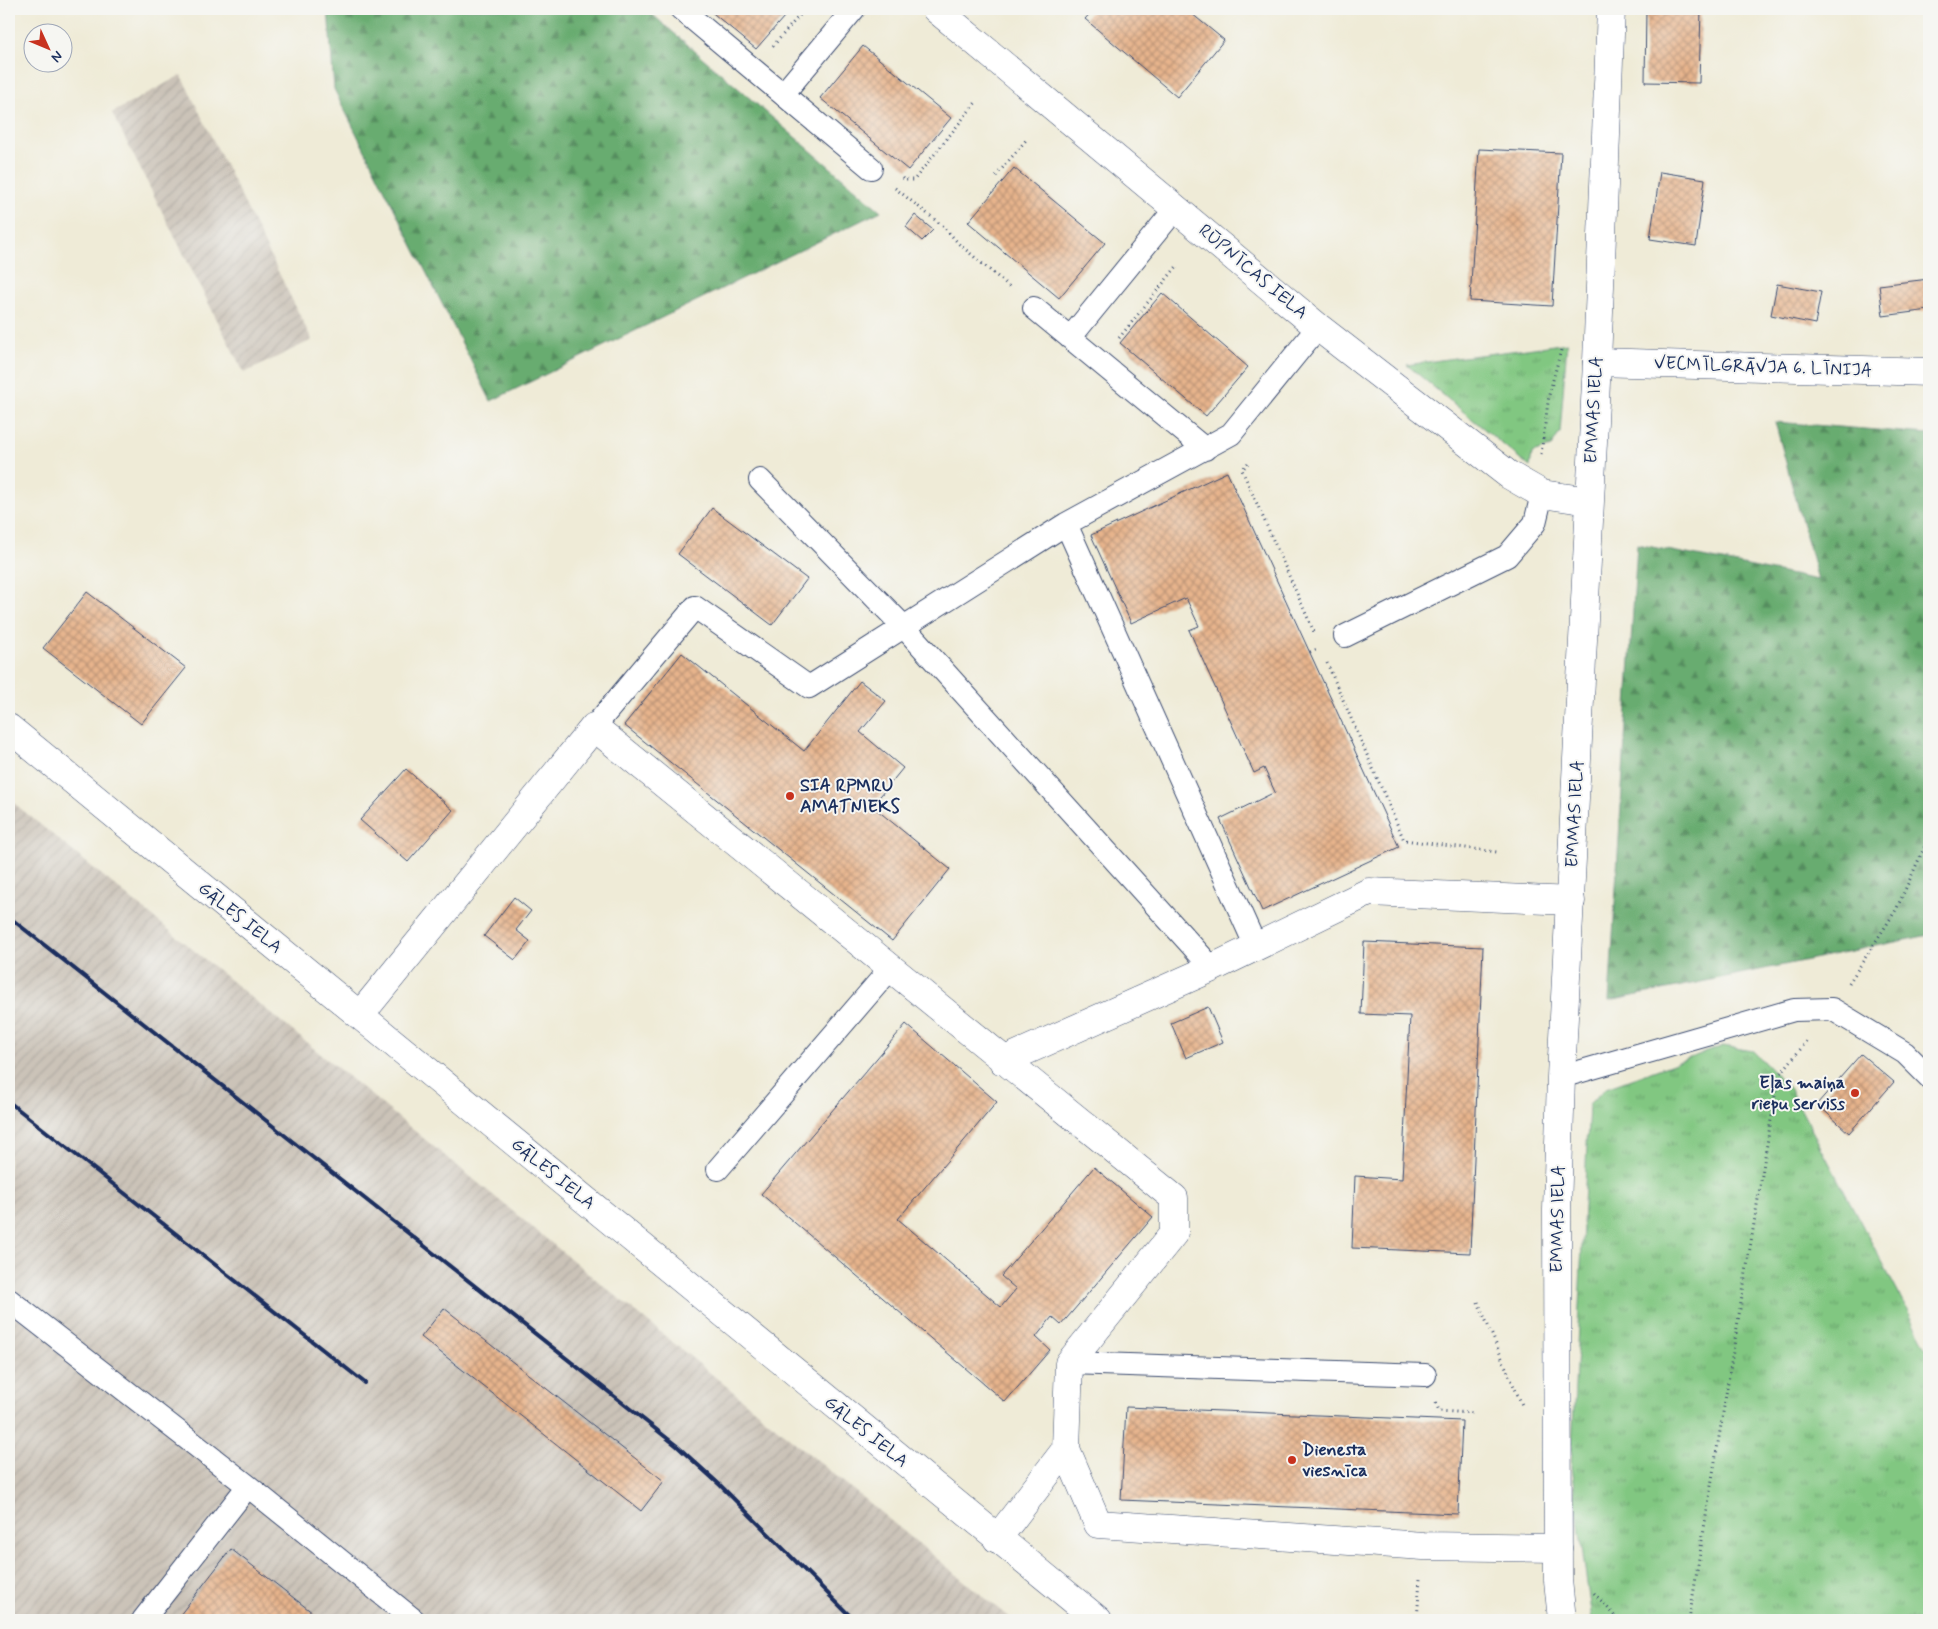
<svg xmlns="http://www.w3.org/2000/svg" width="1938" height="1629" viewBox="0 0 1938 1629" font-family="Mynerve,sans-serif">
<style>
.industrial{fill:url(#industrial-furrows)}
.grass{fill:url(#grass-tufts);stroke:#4e7b70}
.forest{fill:url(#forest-firs);stroke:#426e66}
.building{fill:url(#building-cross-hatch)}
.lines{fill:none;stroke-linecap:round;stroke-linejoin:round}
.service-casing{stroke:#3b4b70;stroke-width:24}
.minor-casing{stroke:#3b4b70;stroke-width:29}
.secondary-casing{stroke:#3b4b70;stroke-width:29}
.path{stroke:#3b4b70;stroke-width:3;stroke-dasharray:1 4;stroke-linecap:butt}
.service{stroke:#fff;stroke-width:22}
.minor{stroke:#fff;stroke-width:28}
.secondary{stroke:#fff;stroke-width:28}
.rail{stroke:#1b2f5e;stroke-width:4}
.poi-dot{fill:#c8321e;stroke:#f6f6f2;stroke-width:2}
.labels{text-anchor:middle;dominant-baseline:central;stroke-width:4;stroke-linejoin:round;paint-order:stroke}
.street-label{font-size:18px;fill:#1b2f5e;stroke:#f6f6f2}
.poi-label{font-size:18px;font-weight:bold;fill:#1b2f5e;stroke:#f6f6f2;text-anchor:start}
</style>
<defs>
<pattern id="industrial-furrows" width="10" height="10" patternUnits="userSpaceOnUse" patternTransform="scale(1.25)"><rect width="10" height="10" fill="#cbc3b8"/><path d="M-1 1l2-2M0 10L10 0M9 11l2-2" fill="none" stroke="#aea8a1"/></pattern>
<pattern id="grass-tufts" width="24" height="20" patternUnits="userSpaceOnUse" patternTransform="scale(1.25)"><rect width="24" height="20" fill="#81c781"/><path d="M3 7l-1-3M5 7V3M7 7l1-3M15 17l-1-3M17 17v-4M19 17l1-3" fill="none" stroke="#69a26d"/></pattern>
<pattern id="forest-firs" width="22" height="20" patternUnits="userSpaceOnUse" patternTransform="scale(1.25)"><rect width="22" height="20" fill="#68ac6f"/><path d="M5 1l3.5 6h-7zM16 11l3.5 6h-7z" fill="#558c5e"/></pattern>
<pattern id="building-cross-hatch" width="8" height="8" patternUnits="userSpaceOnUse" patternTransform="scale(1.25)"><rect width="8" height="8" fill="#e7b48c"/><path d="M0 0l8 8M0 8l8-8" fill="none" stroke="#ba9376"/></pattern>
</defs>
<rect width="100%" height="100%" fill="#f6f6f2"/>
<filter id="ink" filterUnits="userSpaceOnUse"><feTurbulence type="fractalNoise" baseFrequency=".02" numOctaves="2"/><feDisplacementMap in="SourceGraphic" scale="10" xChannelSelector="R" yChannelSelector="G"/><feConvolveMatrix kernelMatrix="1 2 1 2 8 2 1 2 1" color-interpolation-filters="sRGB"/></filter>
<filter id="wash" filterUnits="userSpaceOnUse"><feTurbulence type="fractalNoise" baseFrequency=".0096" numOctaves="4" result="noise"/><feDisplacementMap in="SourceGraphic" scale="20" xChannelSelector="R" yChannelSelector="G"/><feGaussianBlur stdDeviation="1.12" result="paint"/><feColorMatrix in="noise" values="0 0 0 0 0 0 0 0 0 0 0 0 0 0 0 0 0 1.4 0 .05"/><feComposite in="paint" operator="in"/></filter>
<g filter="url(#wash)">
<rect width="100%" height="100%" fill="#efebd7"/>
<path class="industrial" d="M181,75L312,340L244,373L112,113Z
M9,799L1012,1620H9Z"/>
<path class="grass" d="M1567,343L1560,432L1551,447L1532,453L1530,467L1407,365C1460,356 1514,352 1567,343Z
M1723,1046L1753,1051L1790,1089L1929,1351V1620H1592L1571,1467L1589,1104L1606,1088Z"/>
<path class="forest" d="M328,9H646L881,211L491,401L334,89Z
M1775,422L1929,434V935L1609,1001L1637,544L1818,580Z"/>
<g id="blocks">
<path class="building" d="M708,9H791L756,49Z
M1094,9H1186L1224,40L1177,97L1085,19Z
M1646,9H1701L1699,83L1645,82Z
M863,46L951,118L908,170L820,98Z
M1479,149L1561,153L1552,306L1470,301Z
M1014,168L1105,243L1059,298L968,222Z
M1660,172L1705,179L1696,246L1650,239Z
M915,215L933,230L922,241L906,227Z
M1929,279V310L1883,316L1879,285Z
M1777,284L1821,292L1815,324L1771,315Z
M1162,293L1248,367L1206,416L1120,343Z
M1227,472L1399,847L1262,911L1220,819L1275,792L1264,768L1254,773L1189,630L1199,626L1186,598L1131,623L1091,535Z
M712,508L807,579L772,625L678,554Z
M87,592L186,668L141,724L43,648Z
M682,653L804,751L860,681L886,701L860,732L903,768L872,806L950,869L892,941L624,725Z
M406,769L453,810L408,862L360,820Z
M514,897L531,911L516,930L530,941L515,960L484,936Z
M1364,942L1483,947L1470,1253L1352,1248L1355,1176L1402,1179L1410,1016L1361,1014Z
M1208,1007L1223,1042L1186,1058L1171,1023Z
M906,1024L997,1102L898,1219L1001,1307L1016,1289L1001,1276L1094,1167L1153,1217L1061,1325L1052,1317L1036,1337L1050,1350L1005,1402L761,1194Z
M1861,1054L1894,1082L1849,1133L1817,1104Z
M444,1308L664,1481L641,1511L421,1337Z
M1126,1407L1462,1421L1458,1514L1121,1500Z
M231,1549L322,1620H176Z"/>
</g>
</g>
<g filter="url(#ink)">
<use href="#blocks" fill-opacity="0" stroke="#3b4b70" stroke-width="1"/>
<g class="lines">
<g class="service-casing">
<path id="service" d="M681,9L871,168
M783,94L854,9
M1034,308L1205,449
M1070,338L1176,208
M760,480L904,627L1212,968
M1066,524L1256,947
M1345,636L1507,556L1535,523L1542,494
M594,727L695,607L809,687L1066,524L1231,434L1318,327
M1561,1077L1794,1010L1832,1009L1905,1053L1929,1077
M718,1169L890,969
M9,1300L248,1486L414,1620
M1069,1363L1425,1375
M143,1620L248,1486"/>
</g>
<g class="minor-casing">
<path id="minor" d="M936,9L1318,327L1509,475L1542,494L1589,501
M1597,362L1929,372
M9,728L1098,1620
M360,1015L594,727L1174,1198V1233L1069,1363L1066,1449L997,1539
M1003,1061L1212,968L1369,892L1571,901
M1066,1449L1098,1524L1423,1546L1558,1548"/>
</g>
<g class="secondary-casing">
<path id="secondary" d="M1562,1620L1558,1580L1557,1210L1561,1077L1597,362L1611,9"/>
</g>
<path class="path" d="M773,46L805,9
M996,176L1026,140
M902,178L904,180H914L977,101
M895,188L944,227L959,244L1011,288
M1119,338L1178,265
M1541,454L1549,395L1561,350
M1248,463L1242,470L1314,632
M1310,652L1318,649
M1327,663L1404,840L1497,852
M1849,983L1896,910L1929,837
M1478,1302L1522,1405
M1436,1403L1439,1411L1473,1413
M1594,1593L1619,1620
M1417,1620L1420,1579
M1689,1620L1778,1077L1807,1041"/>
<use href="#service" class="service"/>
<use href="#minor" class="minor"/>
<use href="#secondary" class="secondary"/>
<path class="rail" d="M9,917L677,1446L720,1485L854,1620
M9,1102L365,1383"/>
</g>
</g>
<g class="poi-dot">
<circle cx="790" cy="796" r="5"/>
<circle cx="1855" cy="1093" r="5"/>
<circle cx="1292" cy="1460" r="5"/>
</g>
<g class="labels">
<g class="street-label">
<text transform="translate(1253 272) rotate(40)">RŪPNĪCAS IELA</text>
<text transform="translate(1763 367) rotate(2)">VECMĪLGRĀVJA 6. LĪNIJA</text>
<text transform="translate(1594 410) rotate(-87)">EMMAS IELA</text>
<text transform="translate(1575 814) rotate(-87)">EMMAS IELA</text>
<text transform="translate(240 918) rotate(39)">GĀLES IELA</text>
<text transform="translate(553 1174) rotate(39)">GĀLES IELA</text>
<text transform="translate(1558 1219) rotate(-89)">EMMAS IELA</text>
<text transform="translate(866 1432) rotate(39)">GĀLES IELA</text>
</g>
<g class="poi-label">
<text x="800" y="786">SIA RPMRU<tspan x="800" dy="21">AMATNIEKS</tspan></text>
<text x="1845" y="1083" text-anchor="end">Eļas maiņa<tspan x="1845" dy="21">riepu serviss</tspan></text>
<text x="1302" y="1450">Dienesta<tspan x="1302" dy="21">viesnīca</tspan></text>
</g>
</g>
<rect width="1938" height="1629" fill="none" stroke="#f6f6f2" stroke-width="30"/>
<g transform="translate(48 48) rotate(134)"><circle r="24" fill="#f6f6f2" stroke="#9ea6b7"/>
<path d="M0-4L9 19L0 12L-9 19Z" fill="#c8321e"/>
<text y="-8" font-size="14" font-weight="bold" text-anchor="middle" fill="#1b2f5e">N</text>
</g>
</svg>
